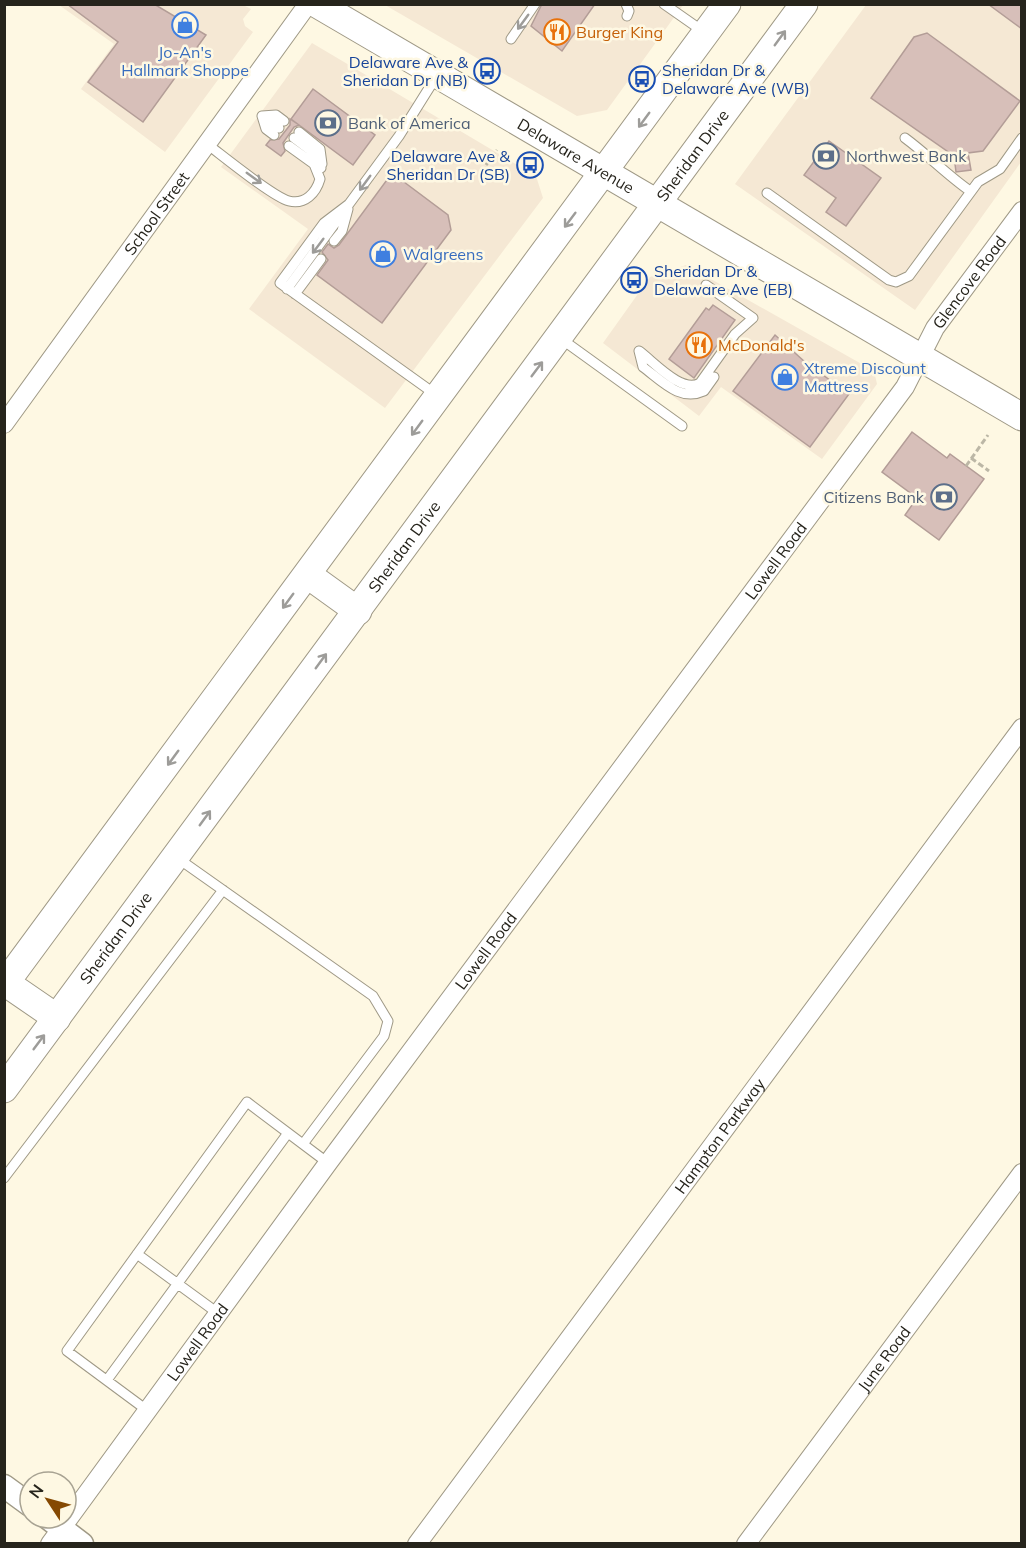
<svg xmlns="http://www.w3.org/2000/svg" width="1026" height="1548" viewBox="0 0 1026 1548" font-family="Mulish,sans-serif">
<style>
.commercial{fill:#f5e8d4}
.building{fill:#d7bfb9;stroke:#b39d97;stroke-width:1.5}
.lines{fill:none;stroke-linecap:round;stroke-linejoin:round}
.service-casing{stroke:#9f9986;stroke-width:11}
.minor-casing{stroke:#9f9986;stroke-width:20}
.tertiary-casing{stroke:#9f9986;stroke-width:25}
.primary-casing{stroke:#9f9986;stroke-width:29}
.path{stroke:#bcb7a6;stroke-width:3;stroke-dasharray:6 3;stroke-linecap:butt}
.service{stroke:#fff;stroke-width:9}
.minor{stroke:#fff;stroke-width:18}
.tertiary{stroke:#fff;stroke-width:22}
.primary{stroke:#fff;stroke-width:27}
.oneway{stroke:#9d9c99}
.labels{text-anchor:middle;dominant-baseline:central;stroke-width:5;stroke-linejoin:round;paint-order:stroke}
.food-label{font-size:16px;fill:#c56008;stroke:#fef8e3;text-anchor:start}
.shop-label{font-size:16px;fill:#366cbe;stroke:#fef8e3;text-anchor:start}
.transit-label{font-size:16px;fill:#164399;stroke:#fef8e3;text-anchor:end}
.service-label{font-size:16px;fill:#4e5e75;stroke:#fef8e3;text-anchor:start}
.street-label{font-size:16px;fill:#26241c;stroke:#fef8e3}
</style>
<rect width="100%" height="100%" fill="#fef8e3"/>
<path class="commercial" d="M59,5H243L251,9L243,19L245,26L253,32L165,152L81,89L114,44Z
M385,5H683L607,110L577,116Z
M866,5H1021V162L915,310L735,184Z
M312,43L536,176L543,198L385,408L249,309L308,229L221,167Z
M686,265L874,371L877,384L822,459L721,387L699,416L603,343L650,277Z"/>
<path class="building" d="M67,4H154L206,35L143,122L88,82L118,42Z
M542,4H595L562,51L531,26Z
M988,4H1022V29Z
M927,33L1020,101L983,151L968,153L971,170L956,172L954,156L871,98L914,37Z
M313,89L375,135L353,165L291,119Z
M290,119L299,125L294,127L283,143L285,151L281,156L266,145L270,140L279,139L290,125Z
M829,141L881,178L846,226L826,212L836,198L804,175Z
M392,173L448,215L451,230L382,323L317,275L328,260L322,252L328,244L334,248L339,245Z
M713,305L735,320L694,378L669,359L706,308L709,310Z
M775,335L805,362L849,394L810,447L733,391Z
M912,432L947,458L950,454L984,479L939,540L905,515L917,498L882,472Z"/>
<g class="lines">
<g class="service-casing">
<path id="service" d="M626,4L629,11L627,16
M664,4L704,32
M511,39L535,4
M262,116L266,129L274,135
M262,116L276,115L284,121
M262,116L279,128
M299,132L320,149L322,164
M294,138L314,153L321,168
M905,138C928,155 947,175 970,191
M207,144C223,156 273,197 289,201C305,205 316,193 320,179L314,164L289,146
M767,193L889,280L896,282L909,276L978,182L1000,169L1022,138
M334,241L342,231L348,209
M287,289L344,211
M295,294L321,259
M560,338L682,426
M639,351C654,362 682,394 700,383L735,334L753,318L706,285
M639,351L643,367C662,381 680,402 704,391L714,377
M435,394L280,283L324,223L349,204L399,136L436,77
M176,857L373,996L388,1021L384,1036L303,1144
M4,1178L223,890
M137,1254L219,1314
M107,1380L288,1133
M148,1411L67,1351L247,1102L328,1163"/>
</g>
<g class="minor-casing">
<g id="minor">
<path id="s1" d="M4,424L308,4"/>
<path id="s2" d="M50,1544L328,1163L905,387L935,328L1022,211"/>
<path id="s3" d="M417,1544L1022,728"/>
<path id="s4" d="M746,1544L1022,1173"/>
</g>
</g>
<g class="tertiary-casing">
<path id="tertiary" d="M4,1486L30,1505
M48,1518L82,1544"/>
</g>
<g class="primary-casing">
<g id="primary">
<path id="s5" d="M317,4L1022,417"/>
<path d="M308,575L358,611"/>
<path d="M6,983L57,1018"/>
<path d="M4,985L727,4"/>
<path id="s6" d="M4,1089L804,4"/>
</g>
</g>
<path class="path" d="M486,165L497,150
M971,458L989,471
M966,466L988,435"/>
<use href="#service" class="service"/>
<use href="#minor" class="minor"/>
<use href="#tertiary" class="tertiary"/>
<use href="#primary" class="primary"/>
</g>
<defs><path id="oneway-shaft" d="M-6 0H5M1.5-3L5.5 0L1.5 3" fill="none" stroke-width="1.6" stroke-linecap="round" stroke-linejoin="round" transform="scale(1.5)"/></defs>
<g class="oneway">
<use href="#oneway-shaft" transform="translate(523 22) rotate(126)"/>
<use href="#oneway-shaft" transform="translate(780 38) rotate(-54)"/>
<use href="#oneway-shaft" transform="translate(644 120) rotate(126)"/>
<use href="#oneway-shaft" transform="translate(254 178) rotate(36)"/>
<use href="#oneway-shaft" transform="translate(365 183) rotate(126)"/>
<use href="#oneway-shaft" transform="translate(570 220) rotate(127)"/>
<use href="#oneway-shaft" transform="translate(318 246) rotate(127)"/>
<use href="#oneway-shaft" transform="translate(537 369) rotate(-53)"/>
<use href="#oneway-shaft" transform="translate(417 428) rotate(126)"/>
<use href="#oneway-shaft" transform="translate(288 601) rotate(126)"/>
<use href="#oneway-shaft" transform="translate(321 661) rotate(-54)"/>
<use href="#oneway-shaft" transform="translate(173 758) rotate(126)"/>
<use href="#oneway-shaft" transform="translate(205 818) rotate(-54)"/>
<use href="#oneway-shaft" transform="translate(39 1042) rotate(-53)"/>
</g>
<defs>
<g id="shop-ring" transform="scale(1.35)"><circle r="9.5" fill="#fef8e3" stroke="#3f7fe0" stroke-width="1.5"/><path d="M-5-2.5h2.3a2.7 3.5 0 0 1 5.4 0H5L5.5 6h-11ZM-1.5-2.5h3a1.5 2.3 0 0 0-3 0Z" fill="#3f7fe0"/></g>
<g id="restaurant-ring" transform="scale(1.35)"><circle r="9.5" fill="#fef8e3" stroke="#e8710a" stroke-width="1.5"/><path d="M-5-6h1v4h1v-4h1v4h1v-4h1v5L-1.5 .5V6h-2V.5L-5-1ZM5-6V6H3V1.5H1.5Q1.5-4 5-6Z" fill="#e8710a"/></g>
<g id="bus-ring" transform="scale(1.35)"><circle r="9.5" fill="#fef8e3" stroke="#1a4fb4" stroke-width="1.5"/><path d="M-5-6H5V4H4V6H2V4H-2V6H-4V4H-5ZM-3.5-4V0h7V-4ZM-3.5 1.2v1.5H-2V1.2ZM2 1.2v1.5H3.5V1.2Z" fill="#1a4fb4"/></g>
<g id="bank-ring" transform="scale(1.35)"><circle r="9.5" fill="#fef8e3" stroke="#5c6f8a" stroke-width="1.5"/><path d="M-6-4H6V4H-6ZM0-2.3a2.3 2.3 0 1 0 0 4.6a2.3 2.3 0 1 0 0-4.6Z" fill="#5c6f8a"/></g>
</defs>
<g fill-rule="evenodd">
<use href="#shop-ring" x="185" y="25"/>
<use href="#restaurant-ring" x="557" y="32"/>
<use href="#bus-ring" x="487" y="71"/>
<use href="#bus-ring" x="642" y="79"/>
<use href="#bank-ring" x="328" y="123"/>
<use href="#bank-ring" x="826" y="156"/>
<use href="#bus-ring" x="530" y="165"/>
<use href="#shop-ring" x="383" y="254"/>
<use href="#bus-ring" x="634" y="280"/>
<use href="#restaurant-ring" x="699" y="345"/>
<use href="#shop-ring" x="785" y="377"/>
<use href="#bank-ring" x="944" y="497"/>
</g>
<g class="labels">
<g class="food-label">
<text x="576" y="32">Burger King</text>
<text x="718" y="345">McDonald's</text>
</g>
<g class="shop-label">
<text x="185" y="52" text-anchor="middle">Jo-An's<tspan x="185" dy="18">Hallmark Shoppe</tspan></text>
<text x="403" y="254">Walgreens</text>
<text x="804" y="368">Xtreme Discount<tspan x="804" dy="18">Mattress</tspan></text>
</g>
<g class="transit-label">
<text x="468" y="62">Delaware Ave &amp;<tspan x="468" dy="18">Sheridan Dr (NB)</tspan></text>
<text x="662" y="70" text-anchor="start">Sheridan Dr &amp;<tspan x="662" dy="18">Delaware Ave (WB)</tspan></text>
<text x="510" y="156">Delaware Ave &amp;<tspan x="510" dy="18">Sheridan Dr (SB)</tspan></text>
<text x="654" y="271" text-anchor="start">Sheridan Dr &amp;<tspan x="654" dy="18">Delaware Ave (EB)</tspan></text>
</g>
<g class="service-label">
<text x="348" y="123">Bank of America</text>
<text x="846" y="156">Northwest Bank</text>
<text x="924" y="497" text-anchor="end">Citizens Bank</text>
</g>
<g class="street-label">
<text stroke="none"><textPath href="#s5" startOffset="300">Delaware Avenue</textPath></text>
<text stroke="none"><textPath href="#s6" startOffset="1160">Sheridan Drive</textPath></text>
<text stroke="none"><textPath href="#s1" startOffset="260">School Street</textPath></text>
<text stroke="none"><textPath href="#s2" startOffset="1562">Glencove Road</textPath></text>
<text stroke="none"><textPath href="#s6" startOffset="674">Sheridan Drive</textPath></text>
<text stroke="none"><textPath href="#s2" startOffset="1222">Lowell Road</textPath></text>
<text stroke="none"><textPath href="#s6" startOffset="188">Sheridan Drive</textPath></text>
<text stroke="none"><textPath href="#s2" startOffset="736">Lowell Road</textPath></text>
<text stroke="none"><textPath href="#s3" startOffset="508">Hampton Parkway</textPath></text>
<text stroke="none"><textPath href="#s2" startOffset="250">Lowell Road</textPath></text>
<text stroke="none"><textPath href="#s4" startOffset="231">June Road</textPath></text>
</g>
</g>
<rect width="1026" height="1548" fill="none" stroke="#26241c" stroke-width="12"/>
<g transform="translate(48 1500) rotate(306)"><circle r="28" fill="#fef8e3" stroke="#a8a393" stroke-width="1.5"/>
<path d="M0-4.5L10 22L0 15L-10 22Z" fill="#854902"/>
<text y="-9" font-size="16" font-weight="bold" text-anchor="middle" fill="#26241c">N</text>
</g>
</svg>
